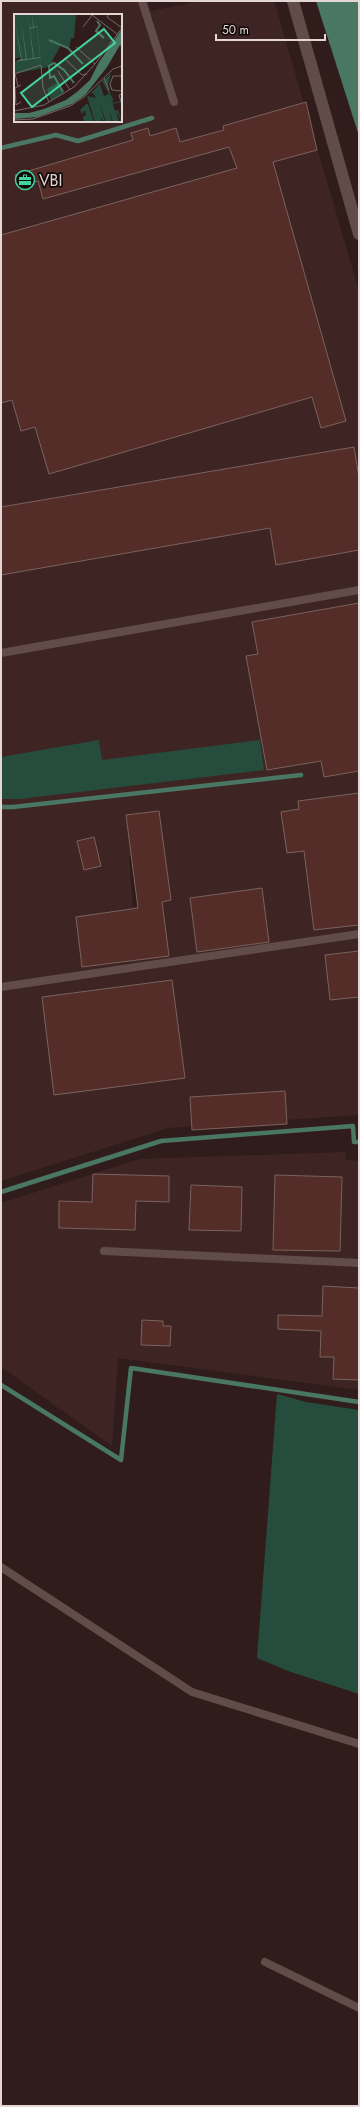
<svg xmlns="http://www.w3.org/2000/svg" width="360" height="2107" viewBox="0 0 360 2107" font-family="Jost,sans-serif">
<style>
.built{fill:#3e2523;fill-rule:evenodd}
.green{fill:#254c3c}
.water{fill:#4a7763}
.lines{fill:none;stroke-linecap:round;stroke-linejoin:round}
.stream{stroke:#4a7763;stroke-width:4.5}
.building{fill:#542d29;stroke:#79625f}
.service{stroke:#624c49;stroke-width:8}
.tertiary{stroke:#624c49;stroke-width:12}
.labels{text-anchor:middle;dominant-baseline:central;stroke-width:3.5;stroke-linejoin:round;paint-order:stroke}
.poi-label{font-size:16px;fill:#e4d6d4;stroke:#120a09;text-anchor:start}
.inset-river{fill:none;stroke:#4a7763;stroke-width:2}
.inset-road{fill:none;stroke:#786765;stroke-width:1}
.view{fill:#42d4a0;fill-opacity:0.15;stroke:#42d4a0;stroke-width:2}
.inset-edge{fill:none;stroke:#e4d6d4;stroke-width:2}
</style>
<rect width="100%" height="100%" fill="#301d1b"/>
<path class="built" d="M1,1H148L151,11L200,1H274L359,291L358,1115L168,1128L1,1181ZM15,15H121V121H15ZM131,856L137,905L171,901L133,907L129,857Z
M346,1152L345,1160L359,1161V1390L118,1358L112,1446L1,1367V1203L140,1159Z"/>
<path class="green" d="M99,740L102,760L260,740L264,770L20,799H1V757Z
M277,1394L306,1402L359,1410V1694L288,1671L257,1658Z"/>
<path class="water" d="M316,1H359V136Z"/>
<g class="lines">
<path class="stream" d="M1,148L56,135L78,141L152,118
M1,807H13L301,775
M1,1192L161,1141L353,1126L354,1142H359
M1,1385L121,1460L131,1368L359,1402"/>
</g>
<path class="building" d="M306,102L317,150L273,162L346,421L321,428L312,397L49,474L35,427L21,431L12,400L1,403V235L237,168L229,147L43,199L38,181L19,186L15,175L133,140L131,133L148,128L150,136L176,128L180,142L224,130L223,126Z
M354,447L359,478V550L276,565L270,528L1,575V507Z
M359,603V771L324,777L321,761L267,770L246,656L258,654L252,622Z
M359,793V925L314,930L304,851L287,853L281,812L299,809L298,801Z
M159,811L171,900L162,902L169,956L82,967L76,917L138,908L126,815Z
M94,837L101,866L84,870L77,841Z
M262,888L269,942L197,952L190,898Z
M359,951V997L330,1000L325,955Z
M172,980L185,1078L54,1095L42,997Z
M285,1091L287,1124L192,1130L190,1097Z
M93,1174L169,1176V1202L136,1201L135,1230L59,1228V1201L92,1202Z
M275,1175L342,1177L340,1251L273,1250Z
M191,1185L242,1187L241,1231L189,1230Z
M323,1286L359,1288V1380L333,1379L334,1357H320L321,1331L278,1329V1315L322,1316Z
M142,1320L163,1321V1326H171L170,1346L141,1345Z"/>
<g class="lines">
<path class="service" d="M142,1L174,102
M1,653L359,590
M1,987L359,934
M104,1251L359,1263
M1,1567L192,1692L359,1744
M265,1962L359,2008"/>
<path class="tertiary" d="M293,1L359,234"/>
</g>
<defs>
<g id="office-ring" transform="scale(1)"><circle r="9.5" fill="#120a09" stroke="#42d4a0" stroke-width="1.5"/><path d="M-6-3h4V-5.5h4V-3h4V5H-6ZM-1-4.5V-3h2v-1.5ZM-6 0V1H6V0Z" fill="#42d4a0"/></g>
</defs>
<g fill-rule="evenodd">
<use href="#office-ring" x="25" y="180"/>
</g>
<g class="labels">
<g class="poi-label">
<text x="39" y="180">VBI</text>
</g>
</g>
<g transform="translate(14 14)">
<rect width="108" height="108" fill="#301d1b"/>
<path d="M1,0H62L60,24H57L55,34L69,48L54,34L47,31L38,47L39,52L0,60V48L11,46L7,43L0,45ZM97,59L94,71L97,82L104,80L98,82L100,89L106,87L108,94L106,88L100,90L97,83L101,97L108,94L104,96L108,108L102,97L105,108H99L95,96L98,108H92L85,87L91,108L87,104L88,108H81L73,82L82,84L79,79L76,80L86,70L94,94L90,82L95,80L88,67ZM44,68L50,79L37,87L33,75ZM72,90H74L80,108L70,107L68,101L69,103L72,101L71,96L68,100L66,96Z" fill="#254c3c"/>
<path d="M6,0L13,45L19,44L14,0L16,14L19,13L18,0L20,13L23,12L22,0L27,50L26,44L0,48L7,45L0,2L8,45H12ZM23,13L26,43L20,44L16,15ZM108,15V33L106,31L93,53L71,81L58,90L23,103L0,105V99H15L30,95L52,86L63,78L76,66L85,48Z" fill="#4a7763" fill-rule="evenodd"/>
<path class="inset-river" d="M83,7L86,11L82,17L90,24M35,26L54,34L69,50M49,78L40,62L36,64L35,52L40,49L50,56L60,69"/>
<path class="inset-road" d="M95,0L93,3L108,14M78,1L103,20M69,13L79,0M62,33L81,50M50,44L68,61L73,60M44,57L56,76M0,60L27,51L29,74L35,88M1,60L4,72M108,62H99L96,70L98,76L108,77M90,64L95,76M7,71L1,74L2,91L7,88M108,80L105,81L108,91M0,97L30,91L60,73L81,50L108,14M0,106L19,105L56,92L70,83L99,55L108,52"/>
<path class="view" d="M90,15L101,29L18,93L7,79Z"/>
<rect width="108" height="108" class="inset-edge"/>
</g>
<rect width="360" height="2107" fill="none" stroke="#e4d6d4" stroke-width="4"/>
<path d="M216 34v6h109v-6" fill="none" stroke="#e4d6d4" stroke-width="2"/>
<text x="222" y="34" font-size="12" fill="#e4d6d4" stroke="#120a09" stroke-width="3" paint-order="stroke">50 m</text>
</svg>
